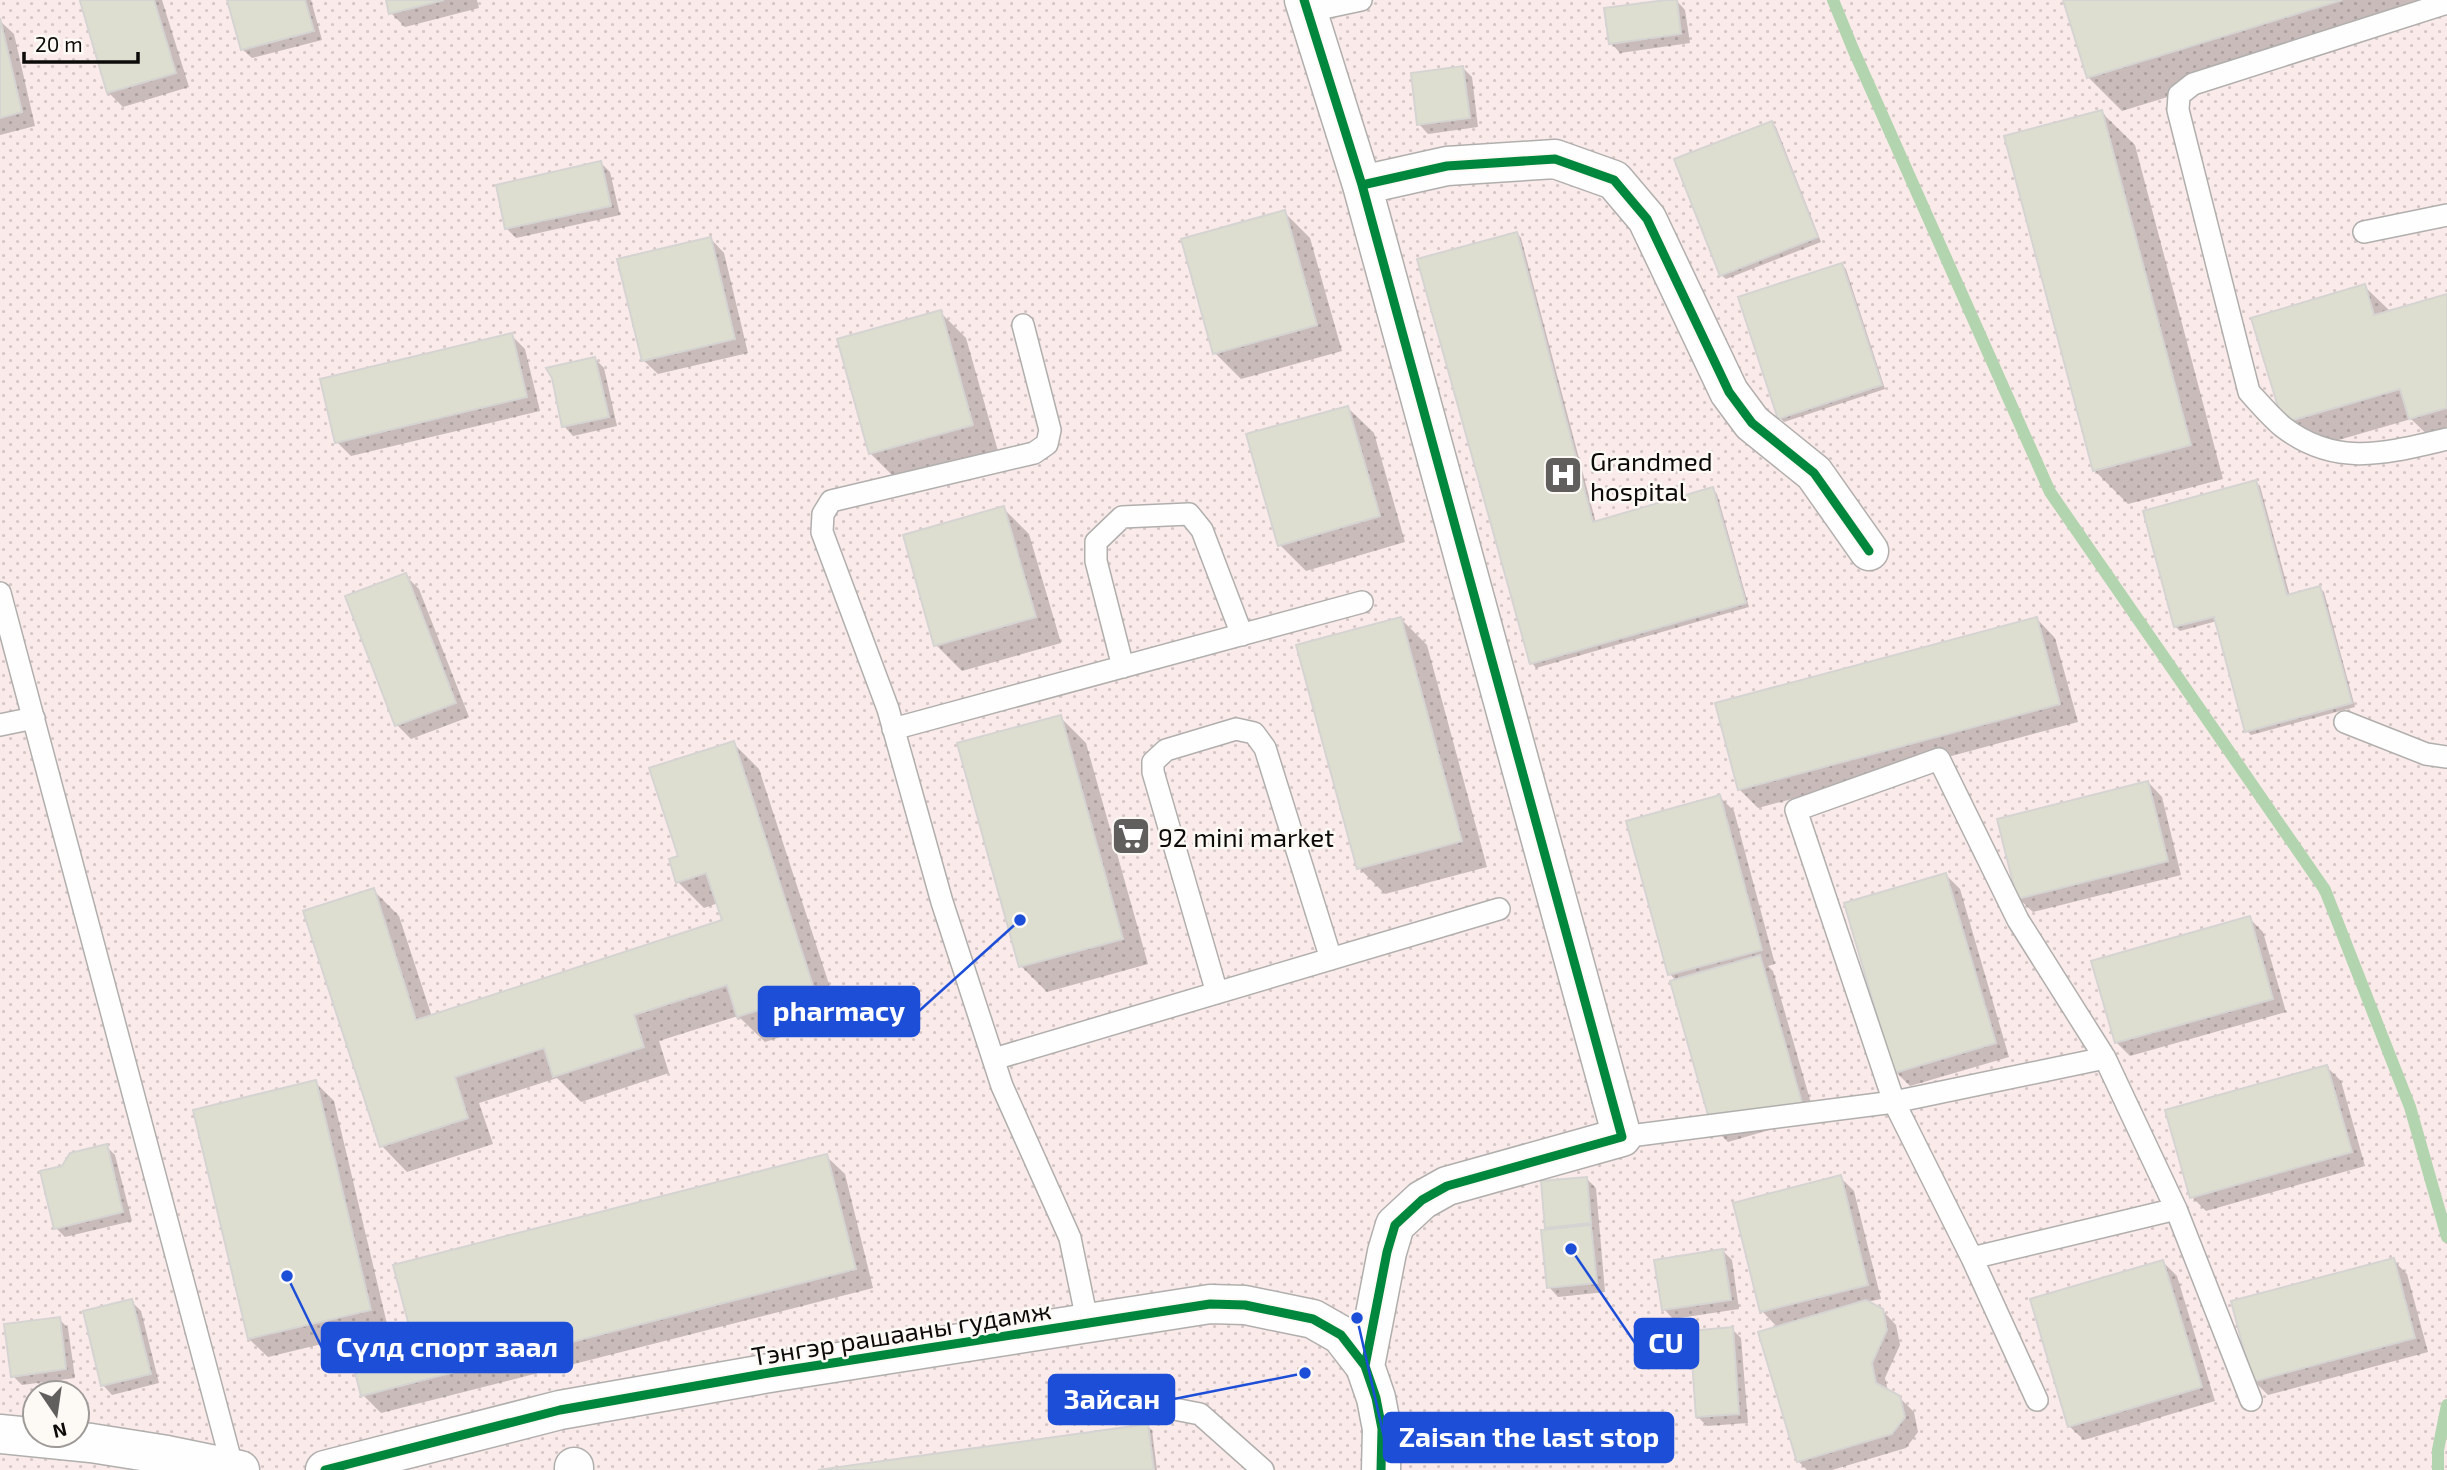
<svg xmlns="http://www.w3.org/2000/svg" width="2447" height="1470" viewBox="0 0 2447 1470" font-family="'Exo 2',sans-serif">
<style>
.park{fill:url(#park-dots);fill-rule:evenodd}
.shadow{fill:#0003}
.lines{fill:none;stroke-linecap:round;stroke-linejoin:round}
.stream{stroke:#b2d4af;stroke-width:12}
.building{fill:#deded0;stroke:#d5d4d2;stroke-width:2}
.service-casing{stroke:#b0afad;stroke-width:24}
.minor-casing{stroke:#b0afad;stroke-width:41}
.service{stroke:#fffefe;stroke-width:21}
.minor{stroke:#fffefe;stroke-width:38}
.cycleway-casing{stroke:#fdfaf6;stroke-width:13}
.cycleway{stroke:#00873e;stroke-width:9}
.labels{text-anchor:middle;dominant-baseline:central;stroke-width:5;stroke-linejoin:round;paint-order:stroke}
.poi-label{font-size:26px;fill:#0c0b0a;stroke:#fdfaf6;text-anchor:start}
.street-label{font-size:26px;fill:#0c0b0a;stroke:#fdfaf6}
.leader{fill:none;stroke:#1d4ed8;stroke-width:2.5}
.callout-dot{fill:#1d4ed8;stroke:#fdfaf6;stroke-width:2.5}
.callout{fill:#1d4ed8;stroke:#1d4ed8;stroke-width:2.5}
.callout-label{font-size:28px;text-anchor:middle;font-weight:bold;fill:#fff}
</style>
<defs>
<pattern id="park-dots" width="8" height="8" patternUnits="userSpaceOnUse" patternTransform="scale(1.75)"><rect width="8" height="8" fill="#faeae9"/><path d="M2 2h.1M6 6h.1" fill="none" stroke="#d5c7c6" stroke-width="1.8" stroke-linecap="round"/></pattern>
</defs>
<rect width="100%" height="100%" fill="#fcfaf7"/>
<path class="park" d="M0,0H2447V1470H0ZM35,1393H77V1435H35Z"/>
<path class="shadow" d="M89,0H162L189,87L123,107L109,93Z
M229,0H311L322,40L252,58L242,49Z
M387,0H477L479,8L405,27L391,13Z
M1676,0L1685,10L1690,43L1620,53L1611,43Z
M2065,0H2445L2447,11L2122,111L2089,78Z
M0,21L14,34L35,126L0,135Z
M1463,68L1472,77L1478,127L1428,134L1419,124Z
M2101,112L2135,145L2223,479L2128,504L2094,470Z
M1772,123L1776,127L1821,242L1726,279L1721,275Z
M601,163L610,172L620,215L516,238L507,229Z
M1284,212L1310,238L1342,351L1241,379L1215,353Z
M1517,233L1521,238L1596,523L1713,489L1717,494L1749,607L1536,668L1532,663Z
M710,238L724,253L748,353L658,374L643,360Z
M1842,265L1846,269L1885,389L1784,422L1780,418Z
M2364,286L2391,312L2447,295V441L2437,444L2411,419L2311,448L2285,423Z
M940,312L966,338L998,451L897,480L871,454L839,340Z
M511,335L525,349L540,411L351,456L337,442Z
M595,359L604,368L617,426L573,436L564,426Z
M1348,408L1374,433L1405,542L1306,571L1280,545Z
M2256,482L2260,486L2290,596L2320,588L2324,592L2355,707L2251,735L2247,731L2217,621L2180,631L2175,626Z
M1003,508L1029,534L1061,643L962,671L936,645Z
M405,575L419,589L469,717L411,739L397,725Z
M1401,619L1427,645L1487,867L1385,894L1359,868Z
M2037,619L2055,638L2078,722L1758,808L1739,789Z
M1060,717L1086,743L1148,964L1047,992L1021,966Z
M733,743L759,769L840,1018L765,1042L738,1016L659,1041L669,1073L581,1102L557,1078L479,1103L493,1144L407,1172L382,1146L373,890L399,916L432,1017L724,921L718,903L704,908L678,882L680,858Z
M2148,782L2162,797L2181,875L2033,912L2018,898Z
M1720,797L1734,811L1775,964L1768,966L1773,971L1815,1117L1728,1142L1714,1128L1676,981L1670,974Z
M1946,875L1960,889L2009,1057L1910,1086L1896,1072Z
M2249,918L2263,932L2286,1012L2130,1056L2116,1042Z
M2327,1067L2341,1081L2365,1166L2206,1211L2192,1197Z
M315,1082L334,1101L388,1328L268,1357L249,1339Z
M106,1146L115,1155L132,1221L65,1237L56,1228L63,1167Z
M826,1156L845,1174L873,1288L381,1413L363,1395L414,1338Z
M1840,1177L1854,1191L1881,1299L1867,1302L1882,1310L1896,1325L1900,1345L1885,1378L1888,1391L1899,1397L1914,1412L1918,1432L1906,1448L1832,1470H1807L1798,1461L1778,1328L1762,1311Z
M1587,1179L1596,1188L1605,1292L1558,1297L1549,1287L1551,1231L1547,1227Z
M1723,1251L1732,1260L1739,1309L1673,1319L1664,1309Z
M2393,1260L2407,1274L2428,1352L2268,1395L2254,1381Z
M2163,1262L2177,1276L2215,1401L2084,1440L2069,1426Z
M131,1301L141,1311L159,1383L112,1395L103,1385Z
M59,1319L68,1328L75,1378L22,1385L13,1376Z
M1732,1329L1741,1338L1748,1423L1707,1426L1698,1417Z
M1147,1426L1152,1430L1157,1470H831Z"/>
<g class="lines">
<path class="stream" d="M1833,0L1853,49L2050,492L2325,890L2410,1107L2447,1237
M2438,1470V1450L2447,1405"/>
</g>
<path class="building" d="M83,0H154L176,73L107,93L80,1Z
M227,0H305L314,31L241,50Z
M386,0H444L389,14Z
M1666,0H1677L1681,34L1609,44L1604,8Z
M2063,0H2342L2087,78Z
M0,18L22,112L0,118Z
M1463,66L1470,118L1417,125L1411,73Z
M2102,110L2191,445L2093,471L2004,136Z
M1772,121L1818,237L1720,276L1674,159Z
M601,161L611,206L505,229L496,185Z
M1285,210L1317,325L1213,354L1181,239Z
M1517,232L1593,522L1713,487L1746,603L1530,664L1417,259Z
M711,237L735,339L642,361L617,259Z
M1842,263L1882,385L1778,419L1738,297Z
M2365,284L2374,315L2447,294V408L2409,419L2400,389L2283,423L2251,318Z
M941,310L973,425L869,454L837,339Z
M512,333L527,397L335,443L320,379Z
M595,357L609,417L562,427L552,378L546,368Z
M1348,406L1380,516L1278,546L1246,434Z
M2256,480L2287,595L2320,586L2352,703L2245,732L2214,617L2174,627L2143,511Z
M1004,506L1036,617L934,646L903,535Z
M406,573L456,703L395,726L345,596Z
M1401,617L1462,841L1357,869L1296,645Z
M2037,617L2060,704L1738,790L1715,703Z
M1061,715L1123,939L1019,967L957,743Z
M734,741L815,992L737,1017L727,985L634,1015L644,1047L553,1077L544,1048L455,1077L468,1118L380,1147L303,911L374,888L416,1020L722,920L706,873L676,883L669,859L678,856L649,768Z
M2148,781L2168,861L2017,899L1997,819Z
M1720,795L1762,950L1668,975L1626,821Z
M1946,873L1996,1043L1894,1073L1844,903Z
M2250,916L2273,999L2115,1043L2091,961Z
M1760,955L1802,1103L1712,1129L1670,981Z
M2327,1065L2352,1152L2190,1198L2165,1110Z
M316,1080L371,1310L248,1339L193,1110Z
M107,1144L123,1212L54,1229L40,1171L62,1166L70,1153Z
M827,1154L856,1269L361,1396L350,1352L412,1337L393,1265Z
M1841,1175L1868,1285L1760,1312L1733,1203Z
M1587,1177L1591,1223L1545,1228L1541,1181Z
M1591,1225L1597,1283L1547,1288L1541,1230Z
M1723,1249L1731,1300L1662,1310L1654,1260Z
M2394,1258L2415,1338L2252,1382L2231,1301Z
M2163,1260L2202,1387L2068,1427L2030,1299Z
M132,1299L151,1374L101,1386L83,1311Z
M1866,1300L1883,1309L1887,1330L1872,1363L1876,1383L1900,1396L1905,1417L1892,1434L1797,1462L1758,1332Z
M60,1317L66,1369L11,1377L4,1324Z
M1733,1327L1739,1414L1696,1417L1690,1331Z
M1148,1424L1154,1470H818Z"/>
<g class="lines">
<g class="service-casing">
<path id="service" d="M2447,3L2193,84L2179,95L2178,110L2249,392C2260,404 2271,417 2283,427C2336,468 2387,453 2447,439
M1309,11L1361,0
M2364,232L2447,215
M1023,325L1050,430L1047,444L1034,453L831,501L823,514L822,532L888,709L942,902L1002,1086L1070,1238L1088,1325
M0,593L233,1469
M1123,667L1096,561V542L1122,517L1189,514L1202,530L1242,635
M2345,722L2426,754L2447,757
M0,725L34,718
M893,729L1362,602
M1217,993L1153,772V762L1166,750L1236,729L1254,733L1265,748L1331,959
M994,1059L1499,909
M1622,1137L1894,1102L2105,1058L2176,1209L2251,1400
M1972,1258L2176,1209
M2037,1400L1972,1258L1894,1102L1796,810L1939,759L2018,920L2105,1058
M1149,1412L1169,1408L1200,1414L1263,1470"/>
</g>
<g class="minor-casing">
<path id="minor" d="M1304,0L1362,185L1622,1137L1447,1186L1422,1200L1395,1225L1387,1252L1365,1366
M1362,185L1447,166L1555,159L1614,180L1647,219L1729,392L1752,423L1814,473L1869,551
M0,1434L91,1443L167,1455L240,1470
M574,1467V1470
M325,1470L560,1410L775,1372L1210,1304L1245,1305L1313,1319L1341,1335L1365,1366L1376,1398L1382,1429L1381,1470"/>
</g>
<use href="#service" class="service"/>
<use href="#minor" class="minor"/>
<g class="cycleway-casing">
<path id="cycleway" d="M1304,0L1362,185L1622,1137L1447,1186L1422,1200L1395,1225L1387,1252L1365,1366
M1362,185L1447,166L1555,159L1614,180L1647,219L1729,392L1752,423L1814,473L1869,551
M325,1470L560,1410L775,1372L1210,1304L1245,1305L1313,1319L1341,1335L1365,1366L1376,1398L1382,1429L1381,1470"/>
</g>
<use href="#cycleway" class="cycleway"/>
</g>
<defs>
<g id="hospital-square" transform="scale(2.0125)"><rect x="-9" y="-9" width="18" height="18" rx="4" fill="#605f5d" stroke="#fdfaf6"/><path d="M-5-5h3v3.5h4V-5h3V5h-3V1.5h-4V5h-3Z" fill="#fff"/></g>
<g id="supermarket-square" transform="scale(2.0125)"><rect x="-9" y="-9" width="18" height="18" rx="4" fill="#605f5d" stroke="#fdfaf6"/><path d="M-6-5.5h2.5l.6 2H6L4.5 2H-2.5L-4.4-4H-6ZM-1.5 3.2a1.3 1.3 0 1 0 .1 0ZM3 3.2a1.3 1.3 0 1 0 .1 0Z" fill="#fff"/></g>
</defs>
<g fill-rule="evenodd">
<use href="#hospital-square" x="1563" y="475"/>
<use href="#supermarket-square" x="1131" y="836"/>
</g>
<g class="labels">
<g class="poi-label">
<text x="1590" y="460">Grandmed<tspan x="1590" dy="30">hospital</tspan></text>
<text x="1158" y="836">92 mini market</text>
</g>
<g class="street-label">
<text transform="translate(901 1332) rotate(-9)">Тэнгэр рашааны гудамж</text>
</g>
</g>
<path class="leader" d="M1020 920L919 1011M1571 1249L1635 1343M287 1276L322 1348M1305 1373L1174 1399M1357 1318L1384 1437"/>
<g class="callout-dot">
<circle cx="1020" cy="920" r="7"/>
<circle cx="1571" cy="1249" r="7"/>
<circle cx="287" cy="1276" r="7"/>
<circle cx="1305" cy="1373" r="7"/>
<circle cx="1357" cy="1318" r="7"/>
</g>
<g class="callout">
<rect x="759" y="987" width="160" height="49" rx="7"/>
<rect x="1635" y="1319" width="63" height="49" rx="7"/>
<rect x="322" y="1323" width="250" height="49" rx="7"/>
<rect x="1049" y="1375" width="125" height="49" rx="7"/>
<rect x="1384" y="1413" width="289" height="49" rx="7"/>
</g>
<g class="callout-label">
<text x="839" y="1021">pharmacy</text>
<text x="1666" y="1353">CU</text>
<text x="447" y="1357">Сүлд спорт заал</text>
<text x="1112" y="1409">Зайсан</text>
<text x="1529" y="1447">Zaisan the last stop</text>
</g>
<g transform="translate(56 1414) rotate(167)"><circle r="33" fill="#fdfaf6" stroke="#9d9a98" stroke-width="2"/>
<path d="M0-5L12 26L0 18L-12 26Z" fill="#605f5d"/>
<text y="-10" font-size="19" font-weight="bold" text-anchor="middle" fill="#0c0b0a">N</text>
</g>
<path d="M24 52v10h114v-10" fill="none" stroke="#0c0b0a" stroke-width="3.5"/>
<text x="35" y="52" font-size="21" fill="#0c0b0a" stroke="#fdfaf6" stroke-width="5" paint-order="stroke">20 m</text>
</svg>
